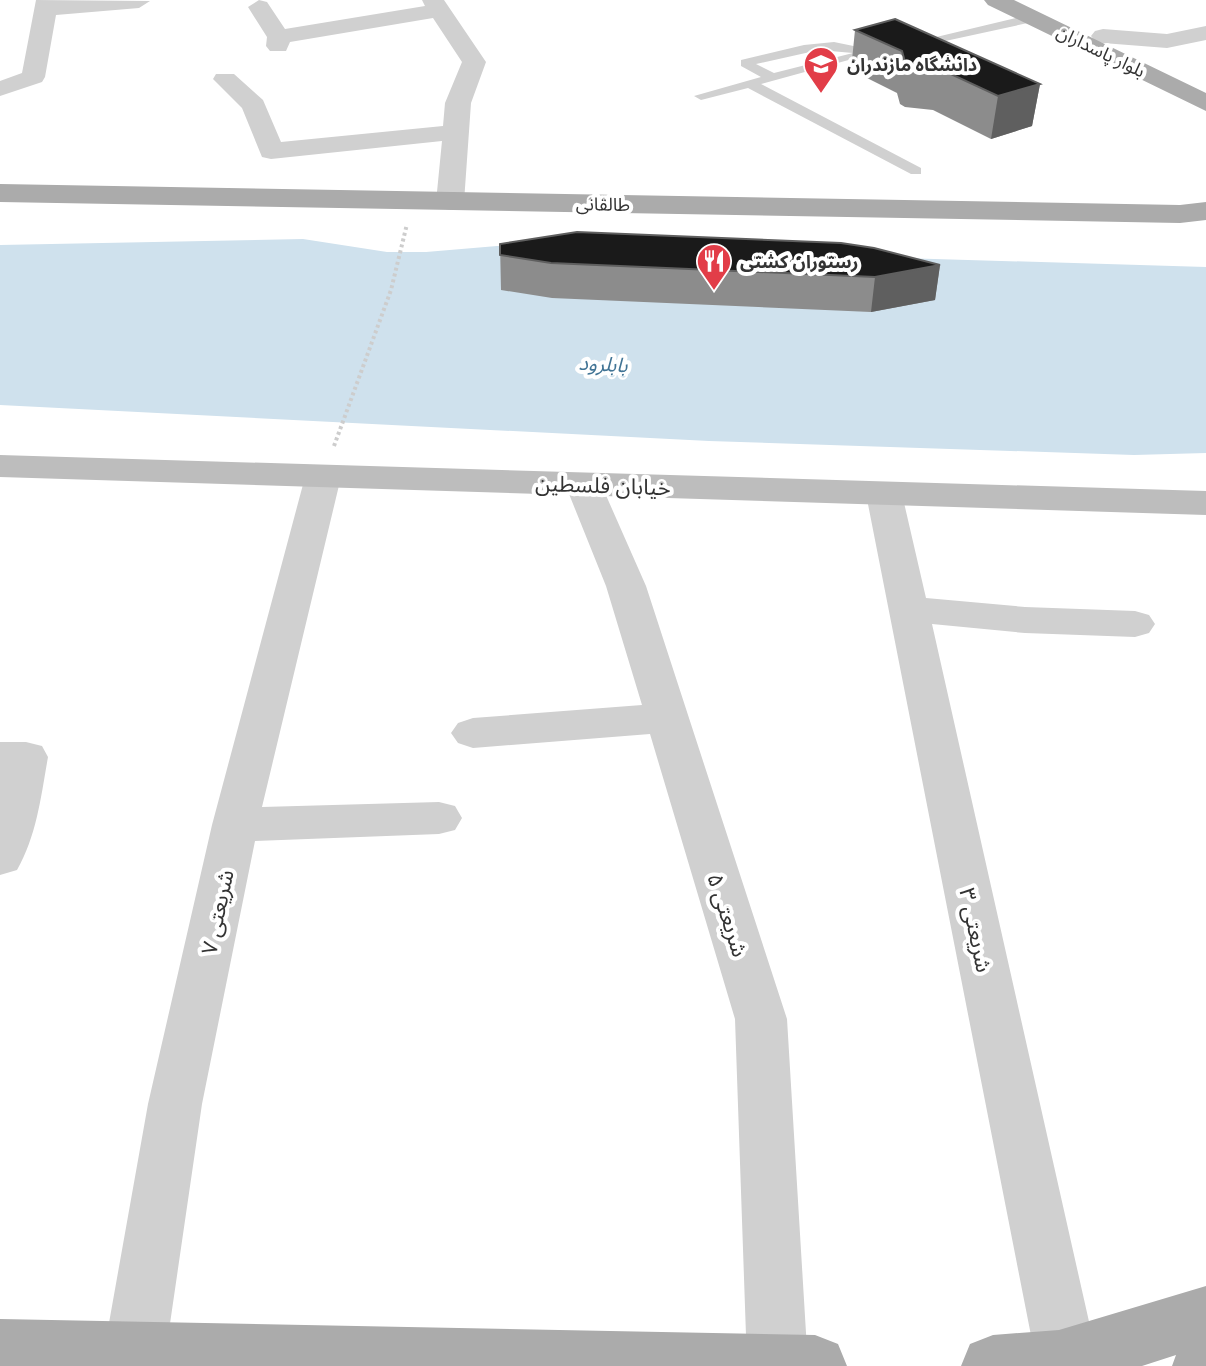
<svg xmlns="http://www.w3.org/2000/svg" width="1206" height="1366" viewBox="0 0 1206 1366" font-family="Raleway,'Noto Sans Arabic',sans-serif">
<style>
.water{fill:#cfe1ed}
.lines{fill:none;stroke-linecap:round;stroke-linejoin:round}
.path{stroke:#cdcdcd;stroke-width:4;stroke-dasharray:3 3;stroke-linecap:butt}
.service{fill:#d0d0d0;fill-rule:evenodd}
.minor{fill:#d0d0d0;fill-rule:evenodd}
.secondary{fill:#bdbdbd;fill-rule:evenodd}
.primary{fill:#ababab;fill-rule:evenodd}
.wall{fill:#8c8c8c}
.shaded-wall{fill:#5f5f5f}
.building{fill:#1a1a1a;stroke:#5f5f5f;stroke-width:2}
.labels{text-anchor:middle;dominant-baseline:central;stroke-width:8;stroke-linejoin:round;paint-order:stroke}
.far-street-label{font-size:18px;fill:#333;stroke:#fff}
.far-poi-label{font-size:18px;font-weight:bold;fill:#333;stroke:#fff;text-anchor:start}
.far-water-label{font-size:20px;font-style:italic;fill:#417495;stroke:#fff}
.street-label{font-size:22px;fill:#333;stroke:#fff}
</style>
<rect width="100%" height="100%" fill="#fff"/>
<path class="water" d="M303,239L387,252H426L497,246L1206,267V453L1134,455L709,441L0,405V245Z"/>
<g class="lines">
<path class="path" d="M334,446L391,290L407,224"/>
<path class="service" d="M1033,14L1039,18L1037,21L913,48L907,44Z
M834,42L868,49L879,46L885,50L761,84L921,168V174H911L748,88L701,100L694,96L761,77L741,66V60L804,45ZM819,50L853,53L774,73L756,64Z"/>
<path class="minor" d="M36,0L150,1L139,8L56,15L45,77L42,82L0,96V81L22,73Z
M259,0L267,2L285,29L425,6L422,0H444L486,62L471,103L464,202L460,208L450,210L440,208L436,202L442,141L271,159L262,157L242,108L213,79L216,74H234L263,100L281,142L443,126L445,103L462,62L433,18L290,42L286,51H270L266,46L267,37L248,7Z
M1206,26V40L1167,48L1103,43L1095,41L1091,36L1095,31L1103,29L1167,34Z
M323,466L336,469L341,477L262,807L439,802L455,806L462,818L455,830L439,834L255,841L202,1104L166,1351L159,1366H111L104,1351L148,1104L212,825L305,477L310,469Z
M583,473L596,476L601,484L646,586L787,1019L808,1366L747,1364L735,1019L650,734L473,748L458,743L451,733L458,723L473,718L642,705L606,586L565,484L570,476Z
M884,483L897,486L902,494L926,598L1025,607L1135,611L1149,615L1155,624L1149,633L1135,637L1025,633L932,624L1099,1366H1037L866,494L871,486Z
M0,742H26L42,746L48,757C41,796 37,835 17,870L0,875Z"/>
<path class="secondary" d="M0,455L1206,491V515L0,477Z"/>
<path class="primary" d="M984,0H1014L1206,93V111L988,5Z
M0,184L1180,205L1206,202V220L1180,223L0,202Z
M1206,1286V1366H1172L1176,1355L1142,1366H961L970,1344L993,1335L1059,1330Z
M0,1319L815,1335L838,1344L847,1366H0Z"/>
</g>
<path class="wall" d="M855,30L1040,84L1032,126L991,139L933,110L905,107L900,104L897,93L851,70Z
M500,244L940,265L935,300L871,312L552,298L501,290Z"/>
<path class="shaded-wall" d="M1040,84L1032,126L991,139L998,96Z
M940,265L935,300L871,312L875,277Z"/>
<path class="building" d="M895,19L1040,84L998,96L938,68L910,65L905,62L902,51L855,30Z
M577,232L841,243L874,248L940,265L875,277L551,263L500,255V244Z"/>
<defs>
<g id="university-pin" transform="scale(1.8)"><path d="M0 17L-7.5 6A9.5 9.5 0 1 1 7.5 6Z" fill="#e23d48" stroke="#fff"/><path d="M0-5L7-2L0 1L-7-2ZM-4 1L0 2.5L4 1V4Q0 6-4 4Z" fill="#fff"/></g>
<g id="restaurant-pin" transform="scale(1.8)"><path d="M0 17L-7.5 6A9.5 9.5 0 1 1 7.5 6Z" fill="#e23d48" stroke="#fff"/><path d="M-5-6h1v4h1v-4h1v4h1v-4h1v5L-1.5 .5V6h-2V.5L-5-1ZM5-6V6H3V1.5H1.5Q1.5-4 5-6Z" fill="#fff"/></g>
</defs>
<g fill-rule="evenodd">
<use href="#university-pin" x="821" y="64"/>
<use href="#restaurant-pin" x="714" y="261"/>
</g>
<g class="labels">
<g class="far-street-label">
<text transform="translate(1101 51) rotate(26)">بلوار پاسداران</text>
<text transform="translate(603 204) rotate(1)">طالقانی</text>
</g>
<g class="far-poi-label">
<text x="847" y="64">دانشگاه مازندران</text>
<text x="740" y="261">رستوران کشتی</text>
</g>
<g class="far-water-label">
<text transform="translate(603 364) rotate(3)">بابلرود</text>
</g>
<g class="street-label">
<text transform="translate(603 485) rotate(2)">خیابان فلسطین</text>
<text transform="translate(217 912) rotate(-78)">شریعتی ۷</text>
<text transform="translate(728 915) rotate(72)">شریعتی ۵</text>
<text transform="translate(976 930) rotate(78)">شریعتی ۳</text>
</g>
</g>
</svg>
